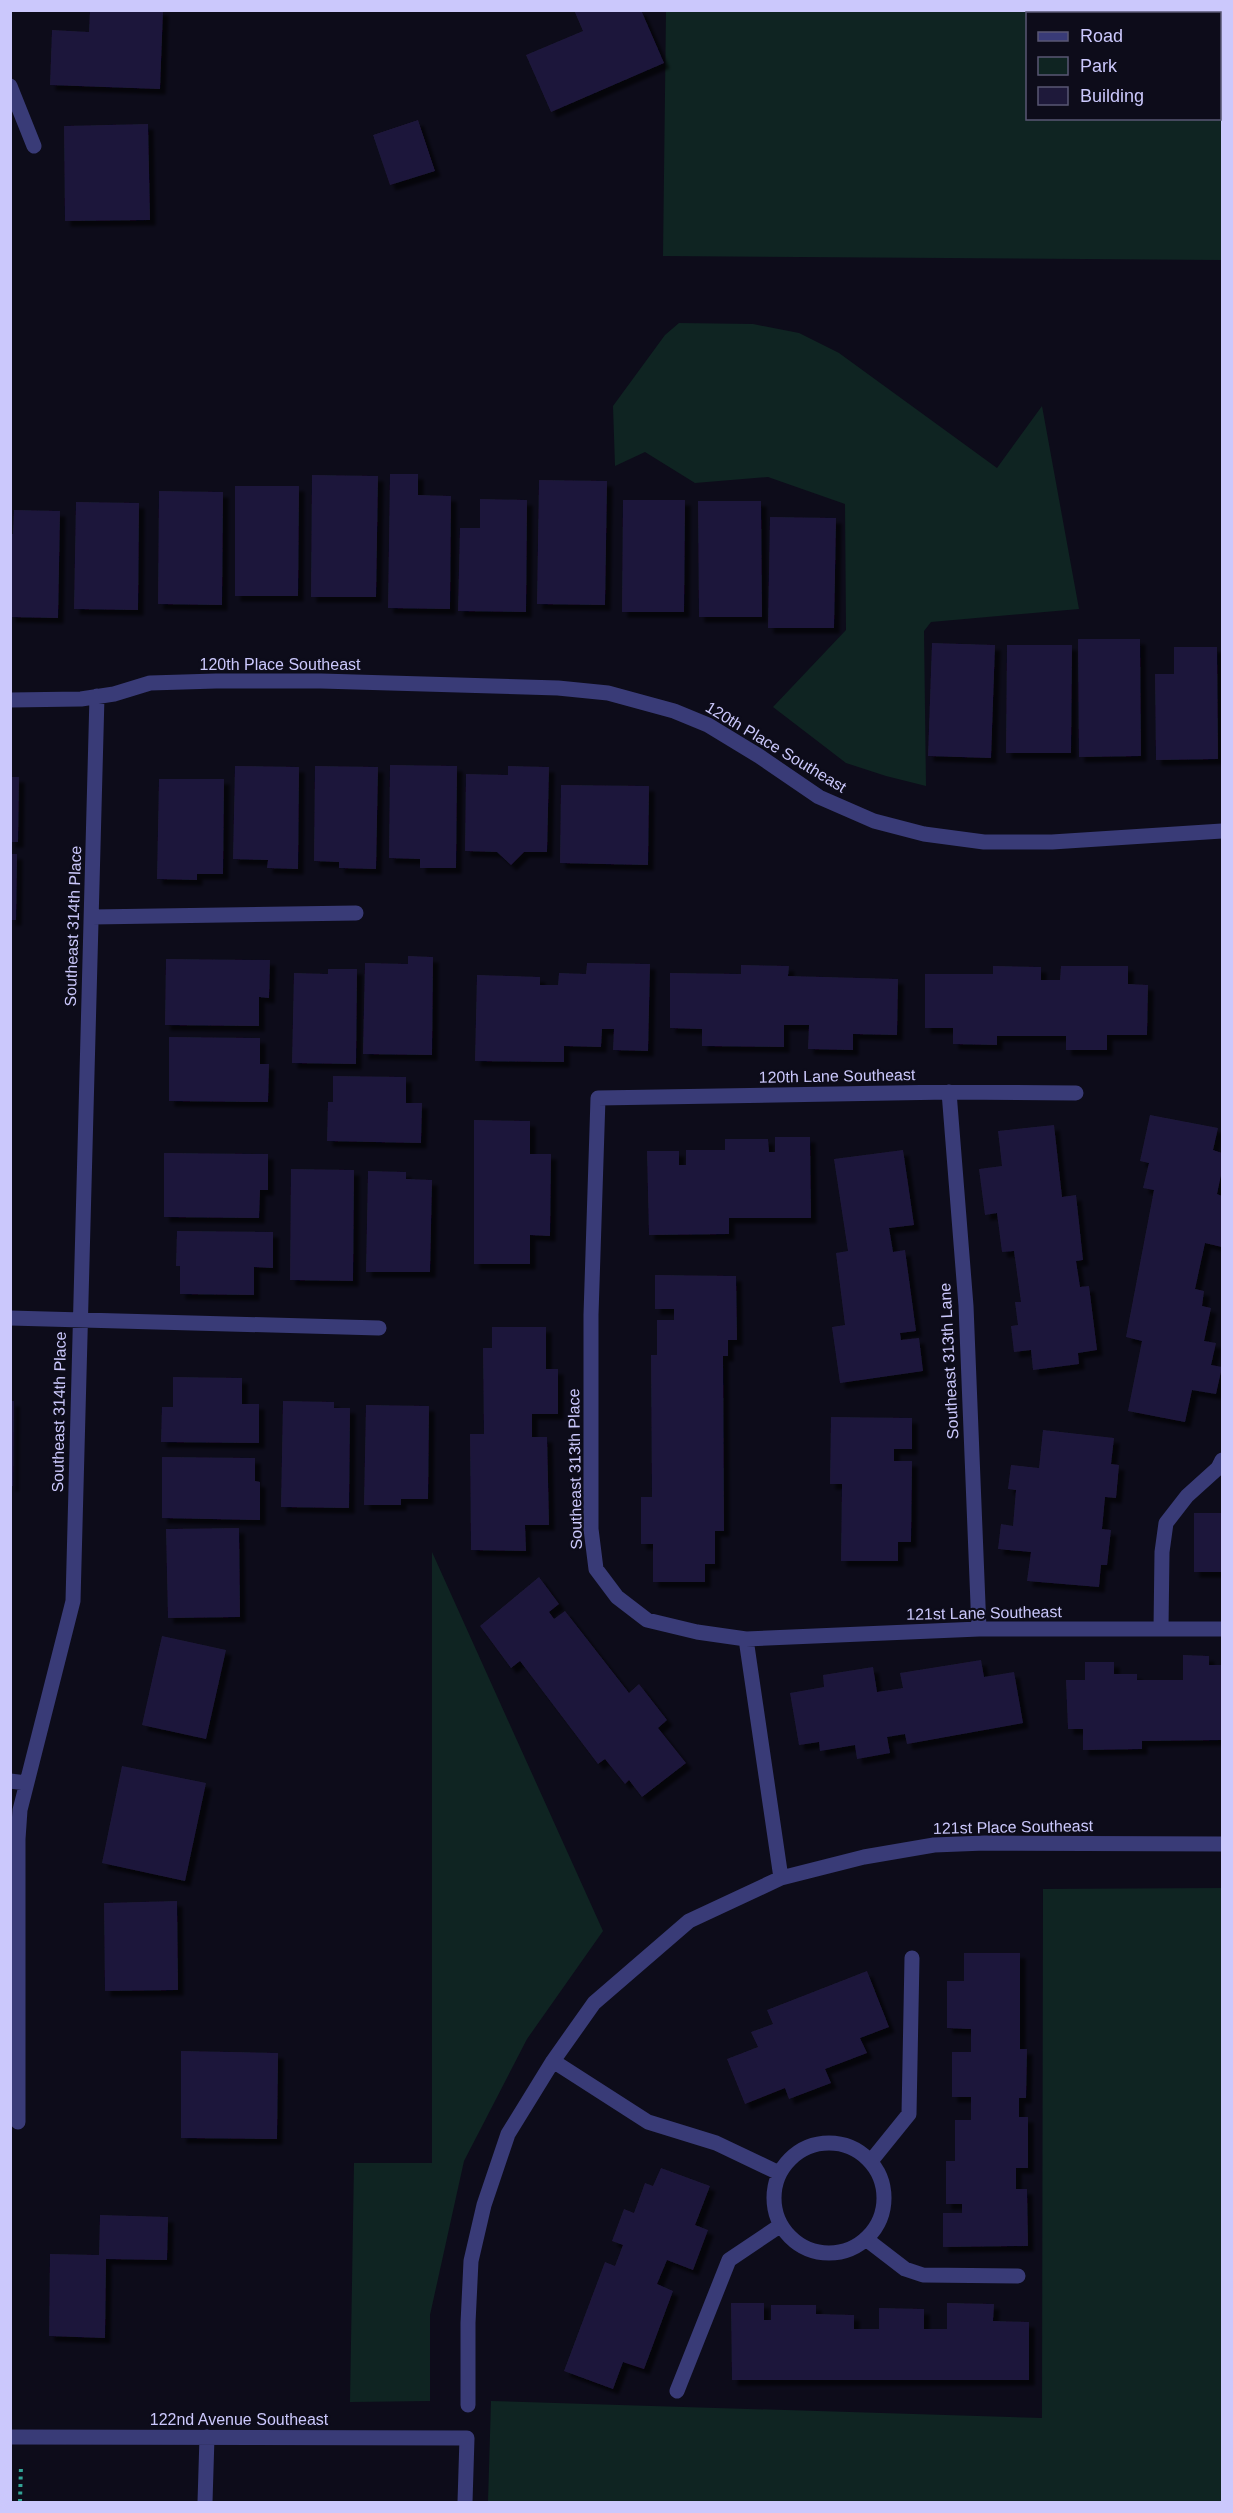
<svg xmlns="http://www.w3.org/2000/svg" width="1233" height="2513" viewBox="0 0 1233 2513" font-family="Helvetica,sans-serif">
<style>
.green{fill:#0f2422;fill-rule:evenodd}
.building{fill:#1e193a;filter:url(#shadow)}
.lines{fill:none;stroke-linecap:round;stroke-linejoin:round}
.path{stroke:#33a597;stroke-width:4;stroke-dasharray:3 4.5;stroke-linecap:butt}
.minor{stroke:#393b77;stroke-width:15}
.labels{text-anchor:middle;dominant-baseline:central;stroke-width:4.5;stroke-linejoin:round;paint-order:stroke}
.street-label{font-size:16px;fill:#cbc8fc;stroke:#0d0c1a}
</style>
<defs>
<filter id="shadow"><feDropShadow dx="5.5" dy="5.5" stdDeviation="1.5" flood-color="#0009"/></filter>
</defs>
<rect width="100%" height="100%" fill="#0d0c1a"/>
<path class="green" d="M666,11H1222V260L663,256ZM1028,14H1220V118H1028Z
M679,323L753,324L799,333L839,353L997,468L1042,406L1079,609L931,622L924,631L926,786L886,776L846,763L773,707L846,630L845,504L768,477L695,483L645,452L615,466L613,406L665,335Z
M432,1552L603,1931L527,2039L464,2161L430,2315V2401L350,2402L354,2163H432Z
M1222,1888V2502H488L491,2401L1042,2418L1043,1889Z"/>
<path class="building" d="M90,10H163L160,89L50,85L52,30L89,32Z
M574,10H641L664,63L551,112L526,55L583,31Z
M418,120L435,171L390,185L373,135Z
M148,124L150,220L65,221L64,126Z
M390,474H418V495L451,496L450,609L388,608Z
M312,475L378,476L376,597H311Z
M539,480L607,481L605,605L537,604Z
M235,486H299L298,596H235Z
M159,491L223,492L222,605L158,604Z
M480,499L527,500L526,612L458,611L460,528H480Z
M623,500H685L684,612H622Z
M698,501H761L762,617H699Z
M76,502L139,503L138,610L74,609Z
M14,510L60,511L58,618L10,617V534H13Z
M770,517L836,518L834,628H768Z
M1078,639H1140L1141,756L1079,757Z
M932,643L995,645L991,758L928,756Z
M1007,645H1072L1071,753H1006Z
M1174,647H1217L1218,759L1156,760L1155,674H1174Z
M390,765L457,766L456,868H420V859L389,858Z
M235,766L299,767L298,869L267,868L268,860L233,859Z
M315,766L378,767L376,869L339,868V862L314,861Z
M508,766L549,767L547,852H524L511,865L497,852L465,851L466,774L508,775Z
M10,777H19L18,842H10Z
M159,779H224L223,874H197V880L157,879Z
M561,785L649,786L648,865L560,863Z
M10,854H17L16,920H10Z
M408,956L433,957L432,1055L363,1054L365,963L408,964Z
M166,959L270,960L269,998L259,997V1026L165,1025Z
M587,963L650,964L648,1051L613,1050L614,1029H602L601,1047L564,1046V1062L475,1061L477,975L540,977V985H558L559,973L586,974Z
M741,965L789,966L788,976L898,979L897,1035L853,1034V1050L808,1049L809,1025H784V1047L702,1046V1029L670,1028V973L741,974Z
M993,966L1041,967V980H1060L1061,966H1128V984L1148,985L1147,1035H1107V1050H1066V1036H997V1045L953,1044V1028H925V974H993Z
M328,969H357L356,1064L292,1063L294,973L328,974Z
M169,1037L260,1038V1064H269L268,1102L169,1101Z
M333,1076L406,1077V1103H422L421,1143L327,1141L328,1102H333Z
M1150,1115L1218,1128L1213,1150L1222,1153V1170L1217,1194L1222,1196V1247L1205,1243L1195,1289L1204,1291L1202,1306L1211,1308L1204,1341L1216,1343L1211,1365L1222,1367L1216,1394L1192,1390L1185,1422L1128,1411L1142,1341L1126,1337L1154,1190L1143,1188L1149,1163L1140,1161Z
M474,1120L530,1121V1154H551L550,1236L530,1235V1264H474Z
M1054,1125L1062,1197L1076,1195L1083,1260L1076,1261L1080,1287L1089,1286L1097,1350L1078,1353L1079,1364L1033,1370L1031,1350L1014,1352L1011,1326L1018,1325L1015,1302H1021L1014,1251L1002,1252L997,1213L985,1215L979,1169L1002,1166L998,1131Z
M775,1137H810L811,1218H729V1234L649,1235L647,1151H679V1165H686V1150H725V1139H768L769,1152H775Z
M903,1150L914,1225L889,1228L893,1252L905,1250L916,1331L900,1333L901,1340L919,1338L923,1371L840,1383L832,1327L845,1325L836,1253L848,1251L834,1159Z
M164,1153L268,1154V1190H260L259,1218L164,1217Z
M291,1169L354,1170L353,1281L290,1280Z
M368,1171L406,1172V1179L432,1180L430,1272H366Z
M177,1231L273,1232V1268L254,1267V1295L180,1294V1266H176Z
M655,1275L736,1276L737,1340H728V1356H723L724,1531H715V1564H705V1582H653V1544H641V1497H652L651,1355H657V1320H674V1309H655Z
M492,1327H546V1369H558V1414H532V1437H547L549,1525H525L526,1551L471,1550L470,1434H484L483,1348H492Z
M173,1377L242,1378V1404H259V1443L161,1442L162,1407H173Z
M10,1401H14L13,1486H10Z
M283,1401L334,1402V1408H350L349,1508L281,1507Z
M366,1405L429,1406L428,1499H401V1505H364Z
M831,1417L912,1418V1449H894V1461H912L911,1542H898V1561H841L842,1484H830Z
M1043,1430L1114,1438L1111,1464L1119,1465L1116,1498L1105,1497L1102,1529L1111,1530L1107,1565H1101L1099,1587L1027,1581L1031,1552L998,1549L1001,1524L1013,1526L1016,1490L1008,1489L1011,1465L1039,1468Z
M162,1457L255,1458V1481L260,1482V1520L162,1518Z
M1194,1513H1222V1572H1194Z
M239,1528L240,1617L168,1618L166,1529Z
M539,1577L559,1604L549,1612L554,1619L565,1611L629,1693L639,1684L667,1720L658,1728L686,1763L642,1797L629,1780L625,1784L605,1759L598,1764L520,1661L511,1668L480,1626Z
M162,1636L226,1650L206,1739L142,1725Z
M1183,1655L1209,1656V1665H1222V1740L1142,1741V1749L1083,1750V1729H1068L1066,1680H1085V1662H1114V1674H1137V1680H1183Z
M981,1660L984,1677L1014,1672L1023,1723L907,1744L905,1734L887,1737L890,1753L857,1759L855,1745L820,1751L819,1742L799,1745L790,1693L824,1687L823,1675L873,1667L877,1692L903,1688L900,1673Z
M122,1766L206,1783L185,1881L102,1863Z
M177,1901L178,1990L105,1991L104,1903Z
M964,1953H1020V2049H1027L1026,2098H1019V2117H1028V2168H1016V2189H1027L1028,2246L943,2247V2213H962V2204H946V2161H955V2120H971V2097H952V2052H971V2029L947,2028V1981H964Z
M867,1971L889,2027L860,2038L867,2053L825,2069L831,2083L789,2099L785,2088L745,2104L727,2059L758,2047L751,2032L773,2024L767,2010Z
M181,2051L278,2053L277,2139L181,2138Z
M661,2168L710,2186L695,2225L708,2230L693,2270L667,2260L657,2284L673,2291L644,2369L623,2362L613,2389L564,2371L605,2262L615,2266L623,2245L612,2241L624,2209L634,2213L645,2183L653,2186Z
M100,2215L168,2217L167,2260L106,2259L105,2338L49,2336L50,2254L99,2255Z
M731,2303H764V2320H771V2305H816V2314L854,2315V2329H879V2308L924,2309V2329H947V2303L994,2304L993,2321L1029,2322V2380H732Z"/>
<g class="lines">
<path class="path" d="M20,2502L21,2465"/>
<path class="minor" d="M10,86L34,146
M10,700L81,699L114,694L150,683L216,681H321L558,688L608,693L674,711L708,725L759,756L819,797L874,821L924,834L984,842H1052L1222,831
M92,917L356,913
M949,1092L966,1306L979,1629
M10,1318L379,1328
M1161,1629L1162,1552L1166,1523L1187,1496L1218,1468L1222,1460
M746,1639L979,1629H1222
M10,1781L26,1783
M781,1878L746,1639L697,1632L647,1620L617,1597L596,1569L591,1529V1315L598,1098L949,1092L1076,1093
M553,2061L648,2122L716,2143L779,2173
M18,2122V1839L20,1810L73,1601L97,696
M774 2198a55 55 0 1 1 110 0a55 55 0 1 1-110 0Z
M871,2161L909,2114L912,1958
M866,2239L905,2269L923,2275L1018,2276
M677,2391L729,2260L781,2225
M468,2405V2323L471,2261L484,2205L508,2134L553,2061L594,2003L689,1921L781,1878L864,1857L934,1845L985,1843L1222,1844
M10,2437L467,2438L465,2502
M205,2502L207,2437"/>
</g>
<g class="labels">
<g class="street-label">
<text x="280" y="664">120th Place Southeast</text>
<text transform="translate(776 747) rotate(31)">120th Place Southeast</text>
<text transform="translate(73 926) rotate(-88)">Southeast 314th Place</text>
<text transform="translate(837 1076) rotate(-1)">120th Lane Southeast</text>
<text transform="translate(949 1361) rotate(-93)">Southeast 313th Lane</text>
<text transform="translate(59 1412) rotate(-89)">Southeast 314th Place</text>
<text transform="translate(575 1469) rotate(-91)">Southeast 313th Place</text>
<text transform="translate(984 1613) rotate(-1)">121st Lane Southeast</text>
<text transform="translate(1013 1827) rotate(-1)">121st Place Southeast</text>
<text x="239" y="2419">122nd Avenue Southeast</text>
</g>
</g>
<rect width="1233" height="2513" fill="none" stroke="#cbc8fc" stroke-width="24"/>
<rect x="1026" y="12" width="195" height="108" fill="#0d0c1a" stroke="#595774" stroke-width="1.5"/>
<rect x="1038" y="32" width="30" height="9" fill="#393b77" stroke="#595774" stroke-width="1.5"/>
<text x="1080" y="42" font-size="18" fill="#cbc8fc">Road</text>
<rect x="1038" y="57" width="30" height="18" fill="#0f2422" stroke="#595774" stroke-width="1.5"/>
<text x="1080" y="72" font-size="18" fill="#cbc8fc">Park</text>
<rect x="1038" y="87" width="30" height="18" fill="#1e193a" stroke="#595774" stroke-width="1.5"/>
<text x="1080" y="102" font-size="18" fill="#cbc8fc">Building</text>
</svg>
